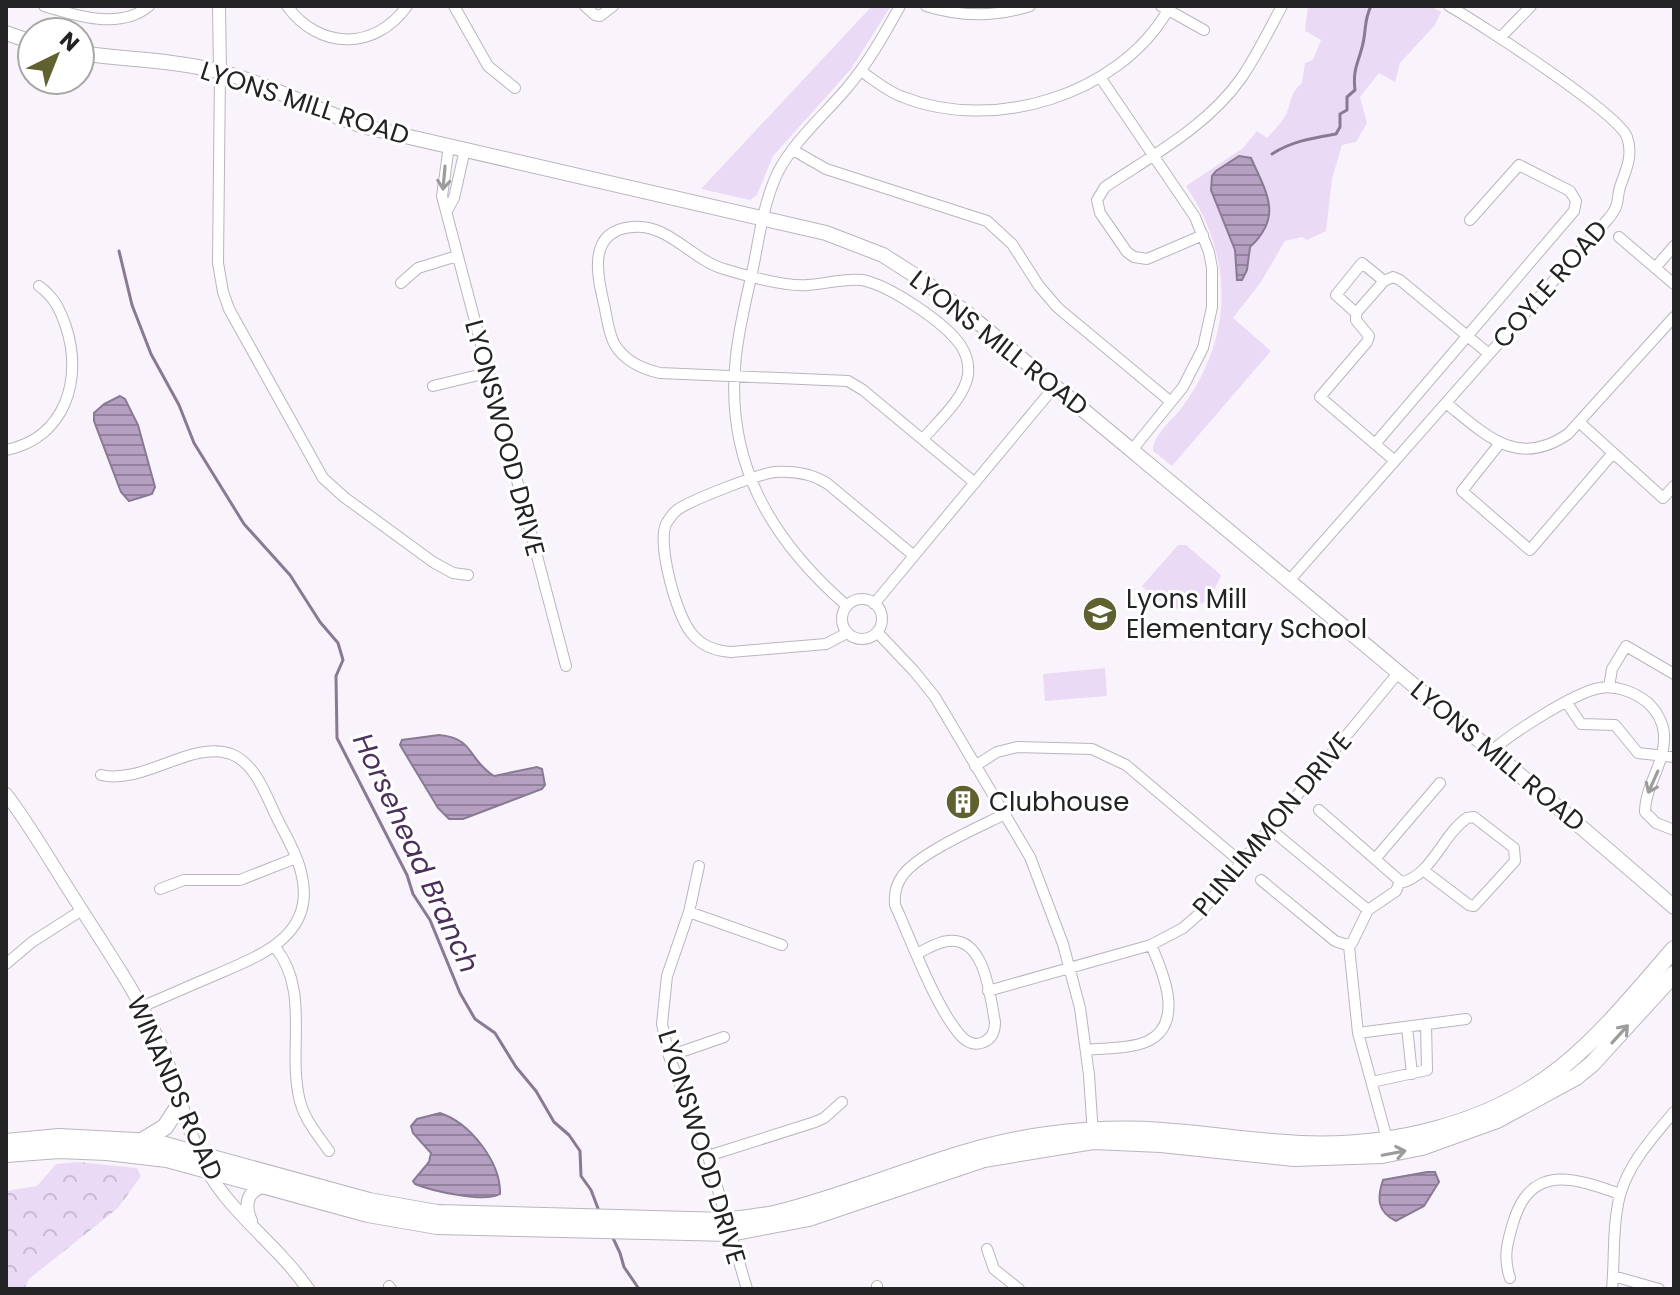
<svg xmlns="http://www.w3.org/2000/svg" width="1680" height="1295" viewBox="0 0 1680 1295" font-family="Poppins,sans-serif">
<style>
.forest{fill:url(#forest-crowns)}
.green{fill:#ebdaf6}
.water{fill:url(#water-rules);stroke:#897a93;stroke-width:2}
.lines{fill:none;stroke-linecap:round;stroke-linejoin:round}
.stream{stroke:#897a93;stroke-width:3}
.minor-casing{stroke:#bab5bd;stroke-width:12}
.tertiary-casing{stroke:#bab5bd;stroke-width:14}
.secondary-casing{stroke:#bab5bd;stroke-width:16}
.primary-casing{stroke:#bab5bd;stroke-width:18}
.minor{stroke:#fff;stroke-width:10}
.tertiary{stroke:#fff;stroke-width:12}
.secondary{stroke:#fff;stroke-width:14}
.primary{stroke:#fff;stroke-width:16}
.oneway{stroke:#9c9c9c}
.labels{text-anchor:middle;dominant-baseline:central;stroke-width:6;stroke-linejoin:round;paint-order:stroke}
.street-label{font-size:26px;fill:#232224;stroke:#fff}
.poi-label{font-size:26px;fill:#232224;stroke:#fff;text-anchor:start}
.water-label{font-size:28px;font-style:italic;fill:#4c2f5c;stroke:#fff}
</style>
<defs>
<pattern id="forest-crowns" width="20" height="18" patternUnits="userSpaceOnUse" patternTransform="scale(2)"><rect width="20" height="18" fill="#ebdaf6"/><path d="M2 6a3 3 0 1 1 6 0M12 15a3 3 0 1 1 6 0" fill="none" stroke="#c9bbd3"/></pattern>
<pattern id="water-rules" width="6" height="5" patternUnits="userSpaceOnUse" patternTransform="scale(2)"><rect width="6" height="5" fill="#b5a0c2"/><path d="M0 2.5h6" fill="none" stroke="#93829d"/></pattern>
</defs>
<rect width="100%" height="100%" fill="#f9f4fc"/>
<path class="forest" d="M78,1162L137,1168L141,1176L118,1208L29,1279L24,1289H6V1191L37,1186L56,1164Z"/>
<path class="green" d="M872,6H891L851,69L773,156L757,195L750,200L701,189Z
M1308,6H1430L1441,12L1435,25L1400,63L1395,82L1379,73L1360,97L1367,123L1356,142L1342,145L1332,179L1326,231L1307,240L1302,237L1285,241L1261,282L1233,318L1271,351L1172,466L1153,451C1153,434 1174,419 1183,406C1234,335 1234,258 1186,186L1243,148L1257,131L1267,138C1274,130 1283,122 1287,112C1291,100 1292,91 1302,83L1305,63L1313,60L1321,40L1305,31Z
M1178,545H1186L1221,575C1205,620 1172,618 1142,586Z
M1105,668L1107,696L1045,701L1043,674Z"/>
<path class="water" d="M1239,156L1251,158C1267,194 1283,216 1250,247L1247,270L1242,280H1237L1235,250L1211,190L1212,176L1216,171Z
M120,396L125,399L138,425L155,487L152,494L129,501L121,492L94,421V413L104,404Z
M439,735C475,738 467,759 494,776L537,767L542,769L545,785L542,789L463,819H449L438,808L400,745L402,740Z
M440,1113C470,1123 501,1162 500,1194C485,1203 432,1191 415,1184L413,1181L429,1162L431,1153L413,1133L411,1126L417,1119Z
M1427,1172H1435L1439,1182L1424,1206L1396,1221C1377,1212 1377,1198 1383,1180Z"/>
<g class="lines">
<path class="stream" d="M1272,154C1292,141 1313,138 1336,134L1340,127V114L1347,110V97L1355,90C1352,66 1361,59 1364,38C1366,25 1365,18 1371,6
M119,251L132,305L151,354L179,405L194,443L244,524L290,575L320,622L338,643L343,660L336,676L337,738L407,875L413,894L430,920L460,993L475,1019L495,1033L516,1067L536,1091L554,1122L569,1135L580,1151L581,1176L591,1190L599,1211
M612,1236L620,1253L624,1267L639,1289"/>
<g class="minor-casing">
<path id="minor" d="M44,6C76,16 121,30 149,6
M287,6C319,50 375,51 407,6
M454,6L488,66L515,88
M585,6L595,15L600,16L613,6
M926,6C961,17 995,17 1030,6
M1161,6L1204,30
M1500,38L1531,6
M861,71C874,80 888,92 903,97C994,133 1119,95 1168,10
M220,72L218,263L223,292L229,309L323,478L344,497L433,562L453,573L468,575
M1100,77L1195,217L1209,252L1212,268V307L1203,348L1183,387L1132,450
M449,146L442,196L566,666
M793,150L826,169L987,221L1012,244L1039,286L1058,308L1171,402
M448,209L454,198L465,149
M1203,235L1147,259L1134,257L1127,252L1100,213L1097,200L1105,187C1153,155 1209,125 1242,77C1257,55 1269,30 1282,6
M1619,237L1674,284
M1655,268L1674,246
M1384,281L1356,313L1336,295L1362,263L1384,281L1393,277L1400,280L1489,354
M401,283L418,268L457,256
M1356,313V320L1369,336L1367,342L1320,397L1375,444L1574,211L1576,201L1570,191L1519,165L1470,220
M433,386L487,373
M1446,403C1486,435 1517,469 1568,434L1674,317
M1579,422L1663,498L1674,486
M923,439C938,421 964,399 968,375C969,365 967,355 961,346C946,323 889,285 862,280C843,278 826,284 808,285C785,287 747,276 724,269C692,260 668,223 632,227C587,231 597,275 604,304C607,317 608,333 615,345C625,361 642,369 660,373L848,381L863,390L975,483
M1500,443L1462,491L1530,550L1613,453
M1375,444L1395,461
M6,450C66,438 83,378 66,327C60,309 54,297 39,286
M1288,582L1609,218C1622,202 1615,199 1621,184C1627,168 1633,154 1627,137C1618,113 1479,23 1449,6
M842 619a20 20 0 1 1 40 0a20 20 0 1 1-40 0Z
M874,604L1055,386
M847,606C770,539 724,461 736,356C739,328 746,300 752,273C759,240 763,203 778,172C794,141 824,115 847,88C868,63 884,35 900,6
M877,632L914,671L935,697L1030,857L1063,944L1080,1008L1089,1075L1093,1135
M847,633L826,644L731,652C716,651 703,647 693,635C677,619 657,545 666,524C669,519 672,514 677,510C691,500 758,474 775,472C793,471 813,474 828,484L913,555
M1609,687L1612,669L1626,646L1674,674
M1567,703L1581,724L1615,725L1638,753L1674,757
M1493,750C1512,733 1575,692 1600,688C1616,685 1634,692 1647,702C1656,710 1663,722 1664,734C1666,763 1645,785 1645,812L1656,823L1674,830
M975,766L997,752L1017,747L1092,749L1126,765L1242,863
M101,775C144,785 191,740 231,754C257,764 267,799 279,822C287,838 297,854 301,872C318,936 259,956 213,976C189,986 165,997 141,1007
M1269,828L1368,910L1396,891L1400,881L1319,810
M1375,859L1440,783
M699,866L689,912L667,976L662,1024L669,1056L708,1156L747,1289
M1261,880L1335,941L1347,945L1352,943L1368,910
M1400,883C1432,876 1442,835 1467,818L1474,817L1514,848L1515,861L1474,906L1469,905L1423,870
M160,889L184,880H240L296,858
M689,912L782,945
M1349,946L1358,1033L1387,1139
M275,947C310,990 288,1047 299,1097C303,1118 317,1134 329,1151
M918,953C927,949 937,942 948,941C985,936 990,996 995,1022C995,1030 993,1038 984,1042C976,1046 968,1043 962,1037C937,1011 911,940 895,905C894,894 896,884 903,875C919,853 979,827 1005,814
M6,964L32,942L82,910
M988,991L1151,945L1183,928L1199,914L1398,673
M1407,1027L1412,1074
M1358,1033L1466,1019
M1087,1050C1106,1048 1130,1049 1148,1041C1185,1023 1163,972 1151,945
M669,1056L724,1037
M1372,1082L1427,1070L1426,1024
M708,1156L815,1122L824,1118L842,1102
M987,1249L994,1269L1019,1289
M1613,1276L1659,1289
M1510,1278C1503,1258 1507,1243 1513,1223C1531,1162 1575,1178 1620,1194
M389,1286L391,1289
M877,1289V1286
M1612,1289C1615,1258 1612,1226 1620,1195C1629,1163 1653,1137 1674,1112"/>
</g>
<g class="tertiary-casing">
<path id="tertiary" d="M219,6L220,72
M6,794C32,828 53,866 76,901C105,947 137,993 160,1043C178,1084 185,1128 206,1168C231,1214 278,1245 308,1289
M251,1221C243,1203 248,1188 269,1186"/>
</g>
<g class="secondary-casing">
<path id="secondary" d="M6,33L32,42
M80,53C127,60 175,60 221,72C271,85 316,111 366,127L826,233L883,255L922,280L968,314C1204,511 1442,706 1674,907"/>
</g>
<g class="primary-casing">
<path id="primary" d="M142,1141L165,1127L180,1104
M6,1142L59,1137L154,1142L369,1201L437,1213L726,1221C742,1218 759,1217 774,1214C867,1192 952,1147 1047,1135C1085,1130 1123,1128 1162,1131C1208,1134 1254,1142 1300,1144C1391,1148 1490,1125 1562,1067C1604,1033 1639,989 1674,949
M6,1154L59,1150L107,1152L167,1159L368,1214L437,1226L730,1233L809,1218L984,1159L1093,1141L1161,1144L1294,1158L1382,1155L1422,1147L1497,1120L1576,1077L1592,1064L1674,974"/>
</g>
<use href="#minor" class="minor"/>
<use href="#tertiary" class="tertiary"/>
<use href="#secondary" class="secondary"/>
<use href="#primary" class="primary"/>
</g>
<defs><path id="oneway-shaft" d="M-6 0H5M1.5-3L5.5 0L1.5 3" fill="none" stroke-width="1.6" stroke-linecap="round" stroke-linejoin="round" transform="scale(2)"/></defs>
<g class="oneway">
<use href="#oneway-shaft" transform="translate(444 178) rotate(95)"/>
<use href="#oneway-shaft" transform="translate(1653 782) rotate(114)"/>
<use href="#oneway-shaft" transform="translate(1620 1034) rotate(-48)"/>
<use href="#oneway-shaft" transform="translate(1394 1153) rotate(-11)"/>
</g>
<defs>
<g id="school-disc" transform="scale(1.8)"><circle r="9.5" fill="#5f622f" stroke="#fff"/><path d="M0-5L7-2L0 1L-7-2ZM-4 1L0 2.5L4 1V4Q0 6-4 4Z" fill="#fff"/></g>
<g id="building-disc" transform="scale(1.8)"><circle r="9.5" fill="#5f622f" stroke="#fff"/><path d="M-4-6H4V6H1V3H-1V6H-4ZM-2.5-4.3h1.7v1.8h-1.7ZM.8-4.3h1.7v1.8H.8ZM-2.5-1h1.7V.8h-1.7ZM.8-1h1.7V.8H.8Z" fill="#fff"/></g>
</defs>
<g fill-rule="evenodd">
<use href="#school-disc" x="1100" y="614"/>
<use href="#building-disc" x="963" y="802"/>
</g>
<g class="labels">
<g class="street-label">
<text transform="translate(305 103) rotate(18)">LYONS MILL ROAD</text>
<text transform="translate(1550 284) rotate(-49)">COYLE ROAD</text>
<text transform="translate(999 343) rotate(38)">LYONS MILL ROAD</text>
<text transform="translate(505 438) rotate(75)">LYONSWOOD DRIVE</text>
<text transform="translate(1498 756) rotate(40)">LYONS MILL ROAD</text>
<text transform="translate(1272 824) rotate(-50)">PLINLIMMON DRIVE</text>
<text transform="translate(175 1088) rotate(66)">WINANDS ROAD</text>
<text transform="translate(702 1147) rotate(73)">LYONSWOOD DRIVE</text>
</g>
<g class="poi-label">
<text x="1126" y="599">Lyons Mill<tspan x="1126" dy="30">Elementary School</tspan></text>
<text x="989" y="802">Clubhouse</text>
</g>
<g class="water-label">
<text transform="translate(416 853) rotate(65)">Horsehead Branch</text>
</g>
</g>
<rect width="1680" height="1295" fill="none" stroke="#232224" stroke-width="16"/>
<g transform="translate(56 56) rotate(43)"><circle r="38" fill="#ffffff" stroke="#a7a7a7" stroke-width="2"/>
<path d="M0-6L14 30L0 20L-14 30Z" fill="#5f622f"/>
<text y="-12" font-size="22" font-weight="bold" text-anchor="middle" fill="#232224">N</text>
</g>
</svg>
